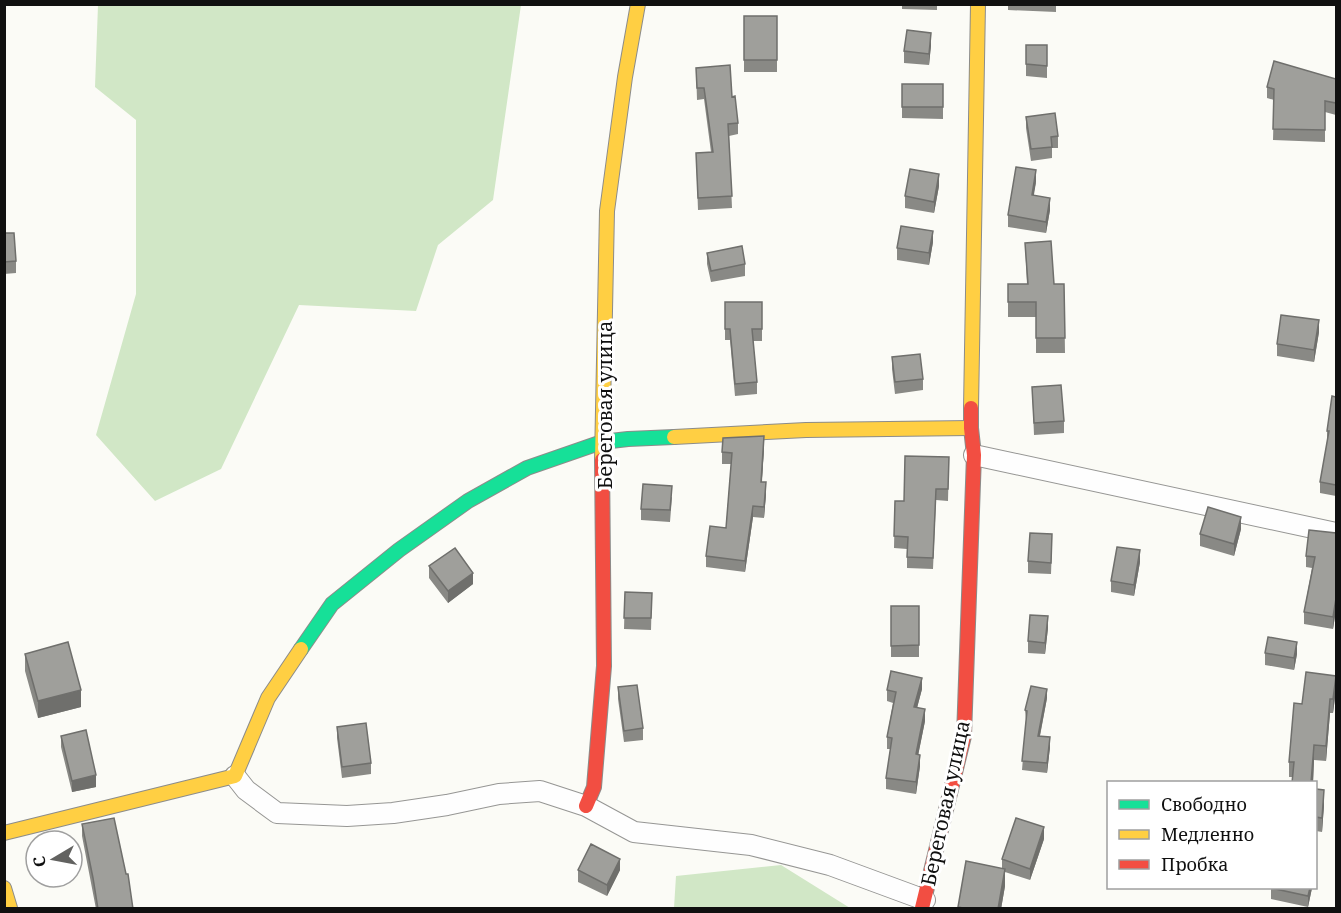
<svg xmlns="http://www.w3.org/2000/svg" width="1341" height="913" viewBox="0 0 1341 913" font-family="'Noto Serif',serif">
<style>
.forest{fill:#d1e7c6}
.lines{fill:none;stroke-linecap:round;stroke-linejoin:round}
.street-casing{stroke:#969694;stroke-width:22}
.fast-casing{stroke:#8c8c8a;stroke-width:16}
.slow-casing{stroke:#8c8c8a;stroke-width:16}
.jam-casing{stroke:#8c8c8a;stroke-width:16}
.street{stroke:#fefefe;stroke-width:20}
.fast{stroke:#16e098;stroke-width:14}
.slow{stroke:#ffcf43;stroke-width:14}
.jam{stroke:#f24e42;stroke-width:14}
.wall{fill:#898985}
.shaded-wall{fill:#6f6f6c}
.building{fill:#9f9f9b;stroke:#6f6f6c;stroke-width:1.5}
.labels{text-anchor:middle;dominant-baseline:central;stroke-width:6;stroke-linejoin:round;paint-order:stroke}
.street-label{font-size:20px;fill:#101010;stroke:#fff}
</style>
<rect width="100%" height="100%" fill="#fbfbf6"/>
<path class="forest" d="M98,5H521L493,200L438,245L416,311L299,305L221,469L155,501L96,435L136,294V120L95,87Z
M781,865L850,908H674L676,876Z"/>
<g class="lines">
<g class="street-casing">
<path id="street" d="M974,455L1336,533
M235,776L246,790L277,813L347,816L393,813L447,805L499,794L540,791L586,806L634,832L751,845L830,865L925,900"/>
</g>
<g class="fast-casing">
<path id="fast" d="M301,649L332,604L399,550L468,501L527,468L602,442L628,439L674,437"/>
</g>
<g class="slow-casing">
<path id="slow" d="M971,408L978,4
M674,437L806,430L971,428
M602,460L607,211L625,77L638,4
M4,833L235,776L268,698L301,649
M4,888L10,908"/>
</g>
<g class="jam-casing">
<path id="jam" d="M586,806L594,787L604,666L602,460
M922,908L964,736L974,455L971,428V408"/>
</g>
<use href="#street" class="street"/>
<use href="#fast" class="fast"/>
<use href="#slow" class="slow"/>
<use href="#jam" class="jam"/>
</g>
<path class="wall" d="M902,4H937V10L902,9Z
M1008,4H1056V12L1008,10Z
M744,16H777V72H744Z
M931,45L929,65L904,63V51Z
M1026,45H1047V78L1026,76Z
M696,68L732,97L738,123V134L729,136L732,208L698,210L696,153L711,152L704,99L697,100Z
M1336,79V115L1325,112V142L1273,140L1274,100L1267,98V87Z
M902,84H943V119L902,118Z
M1026,117L1058,136V148H1052V158L1031,161L1026,128Z
M1036,182L1033,196L1050,210L1046,233L1008,227V215Z
M939,186L934,213L905,208V196Z
M4,233L16,261V273L4,274Z
M933,242L929,265L897,260V248Z
M1025,243L1054,284H1064L1065,353H1036V317H1008V284H1027Z
M707,253L745,264V276L711,282L707,264Z
M725,302H762V341H753L757,382V394L735,396L730,340H725Z
M1319,332L1314,362L1277,356V344Z
M892,357L923,379V390L895,394L892,369Z
M1032,387L1064,421V433L1034,435Z
M1336,397V496L1320,493V482L1327,442V431Z
M764,448L762,482L766,494L764,518L753,517L745,572L706,567V556L726,528L731,464H722V452Z
M949,457L948,501L936,500L933,569L907,568V549L894,548L895,501H904Z
M672,497L670,522L641,520V509Z
M1241,529L1234,556L1200,546V534Z
M1336,533V610L1333,629L1304,624V612L1312,568L1306,567V556Z
M1052,546L1051,574L1028,573V561Z
M1140,562L1134,596L1111,592V581Z
M429,566L473,584L448,603L429,578Z
M625,592L652,593L651,630L624,629Z
M891,606H919V657H891Z
M1048,628L1045,654L1028,653V641Z
M1265,653L1297,654L1294,670L1265,665Z
M25,654L81,707L38,718L25,671Z
M618,687L643,728V740L624,742L618,699Z
M922,689L917,708L925,721L918,755L920,766L916,794L886,789V778L891,749H887V737L893,703L887,701V690Z
M1336,690L1333,713H1330L1326,761L1314,760L1313,783H1292V777H1289V762L1302,704Z
M1047,698L1040,736L1050,747L1047,773L1022,770L1026,720L1025,710Z
M337,727L371,763V774L342,778L337,738Z
M61,736L96,787L72,792L61,747Z
M1316,789L1324,805L1322,832L1316,831Z
M82,824L126,874L133,909H96L82,836Z
M1044,839L1030,880L1005,872V886L1001,909H958V907L1002,868V859Z
M578,870H620L607,896L578,882Z
M1271,888H1312L1308,907L1271,899Z"/>
<path class="shaded-wall" d="M931,33V45L929,65V54Z
M1036,170V182L1032,207V195Z
M939,174V186L934,213V202Z
M1050,198V210L1046,233V222Z
M933,231V242L929,265V253Z
M1319,320V332L1314,362V350Z
M764,436V448L761,493V482Z
M766,482V494L764,518V507Z
M753,506V517L745,572V561Z
M1241,517V529L1234,556V544Z
M1140,550V562L1134,596V585Z
M473,573V584L448,603V591Z
M1336,598V610L1333,629V617Z
M1048,616V628L1045,654V643Z
M1297,642V654L1294,670V658Z
M1336,676V690L1333,713V699Z
M922,678V689L914,719V707Z
M1047,689V698L1038,745V736Z
M81,690V707L38,718V701Z
M1330,699V713L1326,761V746Z
M925,709V721L916,766V754Z
M1050,737V747L1047,773V763Z
M1314,745V760L1313,783H1311Z
M920,755V766L916,794V782Z
M96,775V787L72,792V781Z
M1324,790V805L1322,832V818Z
M1044,827V839L1030,880V869Z
M620,859V870L607,896V885Z
M1005,869V886L1001,909H998Z
M1310,888H1312L1308,907V896Z"/>
<path class="building" d="M744,16H777V60H744Z
M907,30L931,33L929,54L904,51Z
M1026,45H1047V66L1026,64Z
M1274,61L1336,79V103L1325,101V130L1273,129L1274,89L1267,87Z
M730,65L732,97L735,96L738,123L728,124L732,196L698,198L696,153L713,152L704,88H697L696,68Z
M902,84H943V107H902Z
M1055,113L1058,136L1051,137L1052,147L1031,149L1026,117Z
M1016,167L1036,170L1032,195L1050,198L1046,222L1008,215Z
M910,169L939,174L934,202L905,196Z
M901,226L933,231L929,253L897,248Z
M4,233H14L16,261L4,262Z
M1051,241L1054,284H1064L1065,338H1036V302H1008V284H1028L1025,243Z
M742,246L745,264L711,271L707,253Z
M725,302H762V329H752L757,382L735,384L730,329H725Z
M1281,315L1319,320L1314,350L1277,344Z
M920,354L923,379L895,382L892,357Z
M1061,385L1064,421L1034,423L1032,387Z
M1332,396L1336,397V485L1320,482L1329,431H1327Z
M764,436L761,482H766L764,507L753,506L745,561L706,556L710,526L726,528L732,453L722,452L723,438Z
M905,456L949,457L948,489H936L933,558L907,557L908,537L894,536L895,501H904Z
M643,484L672,486L670,510L641,509Z
M1208,507L1241,517L1234,544L1200,534Z
M1309,530L1336,533V598L1333,617L1304,612L1315,557L1306,556Z
M1030,533L1052,534L1051,563L1028,561Z
M1117,547L1140,550L1134,585L1111,581Z
M455,548L473,573L448,591L429,566Z
M625,592L652,593L651,618H624Z
M891,606H919V645L891,646Z
M1030,615L1048,616L1045,643L1028,641Z
M1268,637L1297,642L1294,658L1265,653Z
M68,642L81,690L38,701L25,654Z
M891,671L922,678L914,707L925,709L916,754L920,755L916,782L886,778L892,738L887,737L896,692L887,690Z
M1306,672L1336,676L1333,699H1330L1326,746L1314,745L1311,783H1292L1294,762H1289L1294,703L1302,704Z
M637,685L643,728L624,731L618,687Z
M1031,686L1047,689L1038,736L1050,737L1047,763L1022,761L1027,711L1025,710Z
M366,723L371,763L342,767L337,727Z
M86,730L96,775L72,781L61,736Z
M1316,789L1324,790L1322,818L1316,817Z
M114,818L126,874H128L133,909H98L93,878L82,824Z
M1016,818L1044,827L1030,869L1002,859Z
M591,844L620,859L607,885L578,870Z
M966,861L1005,869L998,909H968L958,907Z
M1271,888H1310L1308,896Z"/>
<g class="labels">
<g class="street-label">
<text transform="translate(604 405) rotate(-90)">Береговая улица</text>
<text transform="translate(945 803) rotate(-78)">Береговая улица</text>
</g>
</g>
<rect width="1341" height="913" fill="none" stroke="#101010" stroke-width="12"/>
<rect x="1107" y="781" width="210" height="108" fill="#ffffff" stroke="#9f9f9f" stroke-width="1.5"/>
<rect x="1119" y="800" width="30" height="9" fill="#16e098" stroke="#9f9f9f" stroke-width="1.5"/>
<text x="1161" y="811" font-size="18" fill="#101010">Свободно</text>
<rect x="1119" y="830" width="30" height="9" fill="#ffcf43" stroke="#9f9f9f" stroke-width="1.5"/>
<text x="1161" y="841" font-size="18" fill="#101010">Медленно</text>
<rect x="1119" y="860" width="30" height="9" fill="#f24e42" stroke="#9f9f9f" stroke-width="1.5"/>
<text x="1161" y="871" font-size="18" fill="#101010">Пробка</text>
<g transform="translate(54 859) rotate(260)"><circle r="28" fill="#ffffff" stroke="#9f9f9f" stroke-width="1.5"/>
<path d="M0-4.5L10 22L0 15L-10 22Z" fill="#626260"/>
<text y="-9" font-size="16" font-weight="bold" text-anchor="middle" fill="#101010">С</text>
</g>
</svg>
